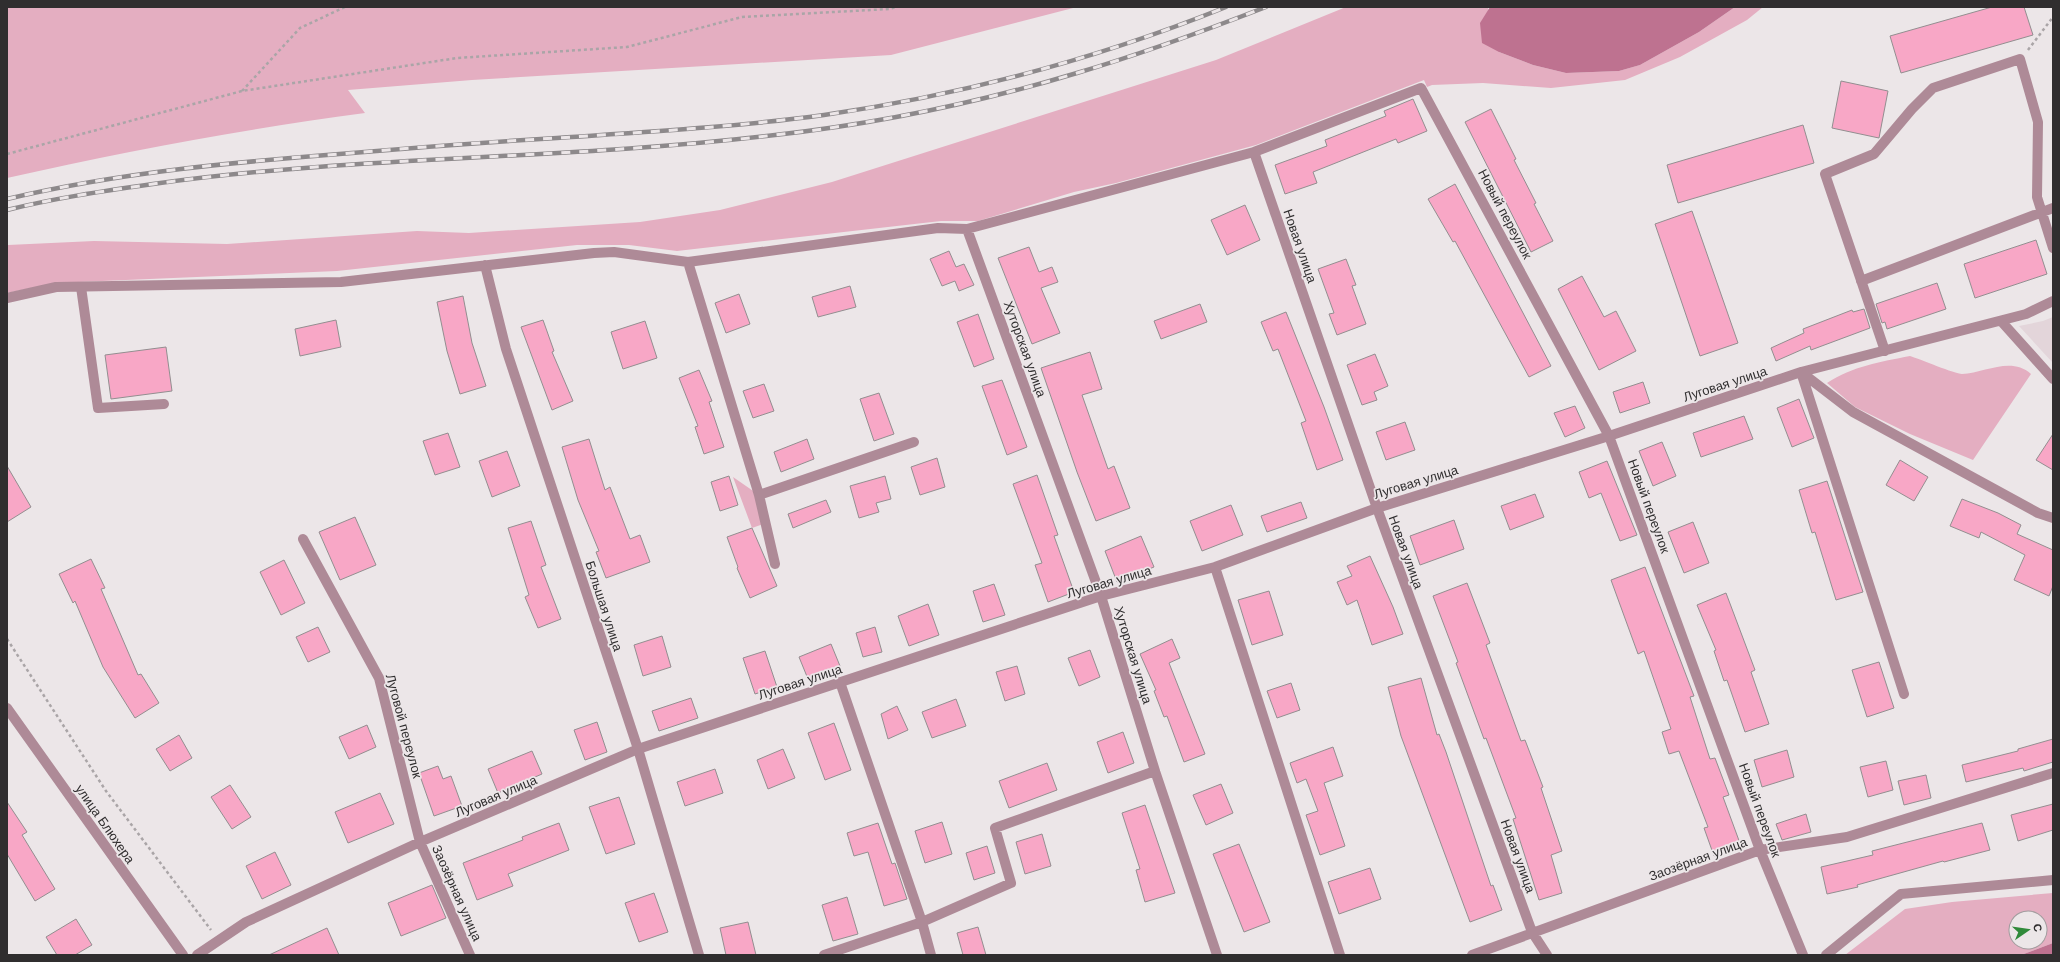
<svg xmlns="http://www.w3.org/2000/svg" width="2060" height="962" viewBox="0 0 2060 962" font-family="Helvetica,sans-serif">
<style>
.built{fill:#e3d5da}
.green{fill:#e4aec1;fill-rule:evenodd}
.water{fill:#be7290}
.building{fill:#f8a7c6;stroke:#938e90}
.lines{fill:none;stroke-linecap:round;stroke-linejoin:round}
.path{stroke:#aaa5a7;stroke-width:2.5;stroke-dasharray:3 3;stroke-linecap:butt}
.minor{stroke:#ae8a97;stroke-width:10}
.rail-casing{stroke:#8d898b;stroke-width:4.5}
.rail{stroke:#ece6e8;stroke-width:3;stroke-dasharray:9;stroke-linecap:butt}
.labels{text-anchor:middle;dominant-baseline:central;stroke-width:3.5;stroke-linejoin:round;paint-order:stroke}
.street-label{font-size:13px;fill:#302e2f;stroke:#ece6e8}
</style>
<rect width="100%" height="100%" fill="#ece6e8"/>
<path class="built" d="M2053,317V363L2019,326L2043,321Z"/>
<path class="green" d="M7,7H1077L891,55L472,80L348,90L365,113C245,129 125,151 7,178Z
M1346,7H1490L1488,8L1499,52L1533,65L1566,73L1619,71L1640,65L1699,32L1735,7H1763L1747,20L1680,57L1625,80L1551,88L1483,83L1432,85L1427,87L1424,80L1256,145L1116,183L1074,192L978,221H941L677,251L629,245H577L337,271L55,283L7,293L8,245L94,241L227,244L417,231L469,233L640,222L720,210L832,182L1216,60Z
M1910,356C1920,359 1955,374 1962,374C1985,373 2011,356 2031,374L1973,460L1910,434L1855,407L1827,383C1853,366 1880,362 1910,356Z
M733,477L759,495L766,523L752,528Z
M2053,893V943L2021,955H1845L1905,909L1952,902ZM2016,918H2040V942H2016Z"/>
<path class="water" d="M1490,7H1735L1699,32L1640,65L1619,71L1566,73L1533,65L1499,52L1482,43L1480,23Z
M2053,943V955H2021Z"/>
<path class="building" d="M1992,7H2024L2033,35L1901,73L1890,36Z
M1841,81L1888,91L1879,138L1832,128Z
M1413,99L1427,131L1398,143L1396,139L1313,172L1317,183L1285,194L1275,165L1327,146L1325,140L1386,116L1384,111Z
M1491,109L1516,159L1514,160L1536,203L1534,204L1553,241L1531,252L1465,122Z
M1803,125L1814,163L1678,203L1667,165Z
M1455,184L1551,366L1529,377L1455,241L1453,242L1428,199Z
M1245,205L1260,240L1227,255L1211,220Z
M1692,211L1738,343L1700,356L1655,224Z
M2036,240L2047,274L1975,298L1964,264Z
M1029,247L1039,272L1052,267L1058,282L1041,288L1060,333L1032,344L998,258Z
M949,251L956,267L964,264L974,285L959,291L955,281L942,286L930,259Z
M1346,259L1356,285L1352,286L1366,324L1337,335L1329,314L1334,313L1318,269Z
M1582,276L1604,317L1616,311L1636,351L1599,370L1558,289Z
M1937,283L1946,309L1887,329L1885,322L1882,323L1876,304Z
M850,286L856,307L818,317L812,297Z
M739,294L750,324L726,333L715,303Z
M463,296L472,343L486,386L460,394L447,351L437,302Z
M1200,304L1207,322L1161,339L1154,321Z
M1864,309L1870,328L1811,350L1810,346L1776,361L1771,348L1804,333L1803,329L1852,310L1853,312Z
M1286,312L1324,407L1343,460L1317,470L1301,423L1306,421L1278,349L1273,351L1261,322Z
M978,314L994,359L974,367L957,322Z
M336,320L341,347L300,356L295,329Z
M543,320L554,351L552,352L573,401L552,410L521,327Z
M645,321L657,358L623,369L611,332Z
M166,347L172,391L111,399L105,355Z
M1090,352L1102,389L1082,395L1108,469L1114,466L1130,508L1096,521L1077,472L1041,368Z
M1375,354L1388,386L1374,392L1377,400L1362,405L1347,365Z
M699,370L712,401L709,402L724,447L704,454L695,427L698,426L679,378Z
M1002,380L1027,447L1007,455L982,386Z
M1643,382L1650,403L1620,413L1613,392Z
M764,384L774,411L753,418L743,391Z
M879,393L894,434L874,441L860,399Z
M1799,399L1814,438L1792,447L1777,408Z
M1575,406L1585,428L1565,437L1554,413Z
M1744,416L1753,439L1701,457L1693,433Z
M1405,422L1415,450L1386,460L1376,432Z
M448,433L460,467L435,475L423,441Z
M2053,434V470L2036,460Z
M589,439L605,490L610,487L630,539L640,535L650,562L606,578L596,552L599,551L578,500L562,447Z
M807,439L814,459L781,472L774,452Z
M1662,442L1676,476L1653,486L1639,451Z
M507,451L520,486L492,497L479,461Z
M937,458L945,487L920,495L911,467Z
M1900,460L1928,477L1914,501L1886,485Z
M1607,461L1637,535L1620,541L1601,493L1589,498L1579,472Z
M7,466L31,507L7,522Z
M1037,475L1058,535L1054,536L1074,592L1048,602L1035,565L1042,563L1013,484Z
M729,476L738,505L720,511L711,482Z
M885,476L891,499L876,503L879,512L859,518L850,486Z
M1827,481L1863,592L1836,600L1815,532L1812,533L1799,490Z
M1535,494L1544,517L1510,530L1501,506Z
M1962,499L1998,513L2021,525L2017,534L2053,550V586L2049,596L2014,580L2025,555L1981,532L1979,538L1950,526Z
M826,500L831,512L793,528L788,514Z
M1301,502L1307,518L1267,532L1261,516Z
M1231,505L1243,535L1202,551L1190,521Z
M355,517L376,565L340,580L319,532Z
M1454,520L1464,549L1420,565L1410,536Z
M531,521L546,565L541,567L561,619L538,628L525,597L529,595L508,528Z
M1693,522L1709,563L1684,573L1668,532Z
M752,528L777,586L750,598L737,568L738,567L727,537Z
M1141,536L1154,567L1117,582L1105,551Z
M1370,556L1393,607L1403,634L1372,645L1357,600L1347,605L1337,582L1352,576L1347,566Z
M91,559L105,588L101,589L138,675L141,674L159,703L135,718L103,667L75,601L73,603L59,574Z
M284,560L305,603L281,615L260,572Z
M1645,567L1694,696L1690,697L1710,759L1715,758L1729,795L1723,797L1741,846L1714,856L1704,828L1708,827L1679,751L1669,754L1662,732L1671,729L1644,651L1638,654L1611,580Z
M1467,583L1490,643L1486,645L1521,741L1525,740L1543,787L1541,788L1562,851L1551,855L1562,893L1539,900L1513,819L1516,818L1486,738L1484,739L1456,663L1458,662L1433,596Z
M994,584L1005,615L983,622L973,591Z
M1269,591L1283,635L1252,645L1238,600Z
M1726,593L1755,670L1751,672L1769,724L1745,732L1727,680L1724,681L1714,651L1716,650L1697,605Z
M928,604L939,635L909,646L898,616Z
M318,627L330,652L308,662L296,637Z
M875,627L882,652L863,657L856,633Z
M662,636L671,667L643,676L634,645Z
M1172,639L1180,658L1169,663L1205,754L1184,762L1167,716L1164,717L1154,691L1156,690L1140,654Z
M831,644L840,666L808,679L799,657Z
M1090,650L1100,677L1079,686L1068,658Z
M765,651L777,687L755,694L743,658Z
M1879,662L1894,708L1867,717L1852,670Z
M1017,666L1025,694L1005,701L996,672Z
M1421,678L1437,735L1439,734L1446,752L1491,886L1493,885L1502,910L1470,922L1401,736L1388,687Z
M1291,683L1300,710L1277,718L1267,691Z
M691,698L698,718L659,731L652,711Z
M956,699L966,726L932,738L922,712Z
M897,706L908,730L888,739L881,714Z
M597,722L607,752L585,760L574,730Z
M834,723L851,770L825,780L808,733Z
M367,725L376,747L349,759L339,737Z
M1123,732L1134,763L1108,773L1097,742Z
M179,735L192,758L170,771L156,749Z
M2053,739V762L2024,771L2023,768L1966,782L1962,765L2018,751V749Z
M1333,747L1343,776L1324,783L1345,846L1320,855L1306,815L1318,811L1306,779L1297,783L1290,763Z
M783,749L795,778L768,789L757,760Z
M1787,750L1794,777L1762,787L1754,760Z
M532,751L542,774L498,793L488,769Z
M1886,761L1893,790L1868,797L1860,767Z
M1047,763L1057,790L1009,808L999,781Z
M438,766L443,779L451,776L462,806L434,816L419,773Z
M715,769L723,793L685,806L677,782Z
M1926,775L1931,798L1904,805L1898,781Z
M1221,784L1233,813L1206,825L1193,795Z
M230,785L251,817L232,829L211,797Z
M380,793L394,824L348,843L335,812Z
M619,797L635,844L606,854L589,807Z
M7,802L27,832L22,835L55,889L35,901L7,854Z
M2053,804V830L2018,841L2011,815Z
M1145,805L1175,893L1145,902L1136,870L1140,869L1122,813Z
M1806,814L1811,832L1782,840L1776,824Z
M942,822L952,854L925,863L915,831Z
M559,823L569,850L508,874L513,886L477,900L463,863L523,840L522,837Z
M878,823L892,864L895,863L907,899L884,906L868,852L854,856L847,833Z
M1982,823L1990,850L1944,862L1943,861L1857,885L1858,887L1827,894L1821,867L1873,855L1872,851Z
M1042,834L1051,866L1025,874L1016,842Z
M1239,844L1270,922L1244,932L1213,854Z
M987,846L995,873L974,880L966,853Z
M275,852L291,885L262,899L246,866Z
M1370,868L1381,899L1339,914L1328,882Z
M432,885L446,918L401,936L388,903Z
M654,893L668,932L639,942L625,903Z
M847,897L858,934L833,941L822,905Z
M76,919L92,945L75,955H57L46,937Z
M748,922L756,955H726L720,928Z
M978,927L986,955H963L957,933Z
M327,928L339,955H269Z"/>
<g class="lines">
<path class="path" d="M2028,50L2053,17
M242,91L300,28L345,7
M7,154L242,91L457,58L627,47L742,17L889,9L896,7
M7,639L106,791L211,930"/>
<path class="minor" d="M1254,152L1377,508L1532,932L1547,955
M967,229L1101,596L1155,771L1217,955
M688,262L759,495L775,564
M485,265L506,349L638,749L699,955
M1861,281L2053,208
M81,287L98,408L164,404
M7,298L56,287L341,282L594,253L614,252L688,262L938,228L967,229L1254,152L1421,88L1609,436L1760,850L1803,955
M2001,321L2053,379
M1885,351L1825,174L1874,154L1912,109L1933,88L2020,59L2038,122L2037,197L2053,248
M1801,372L1904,694
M1801,372L1853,412L2038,513L2053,518
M759,495L914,442
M303,539L379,678L420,842L470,955
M1215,567L1340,955
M840,682L922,922L931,955
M7,708L183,955
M197,955L246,922L420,842L638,749L1101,596L1215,567L1377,508L1609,436L1801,372L2026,314L2053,301
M824,955L922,922L1011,883L995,828L1155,771
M1472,955L1760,850L1847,837L2053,773
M1826,955L1901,894L2053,880"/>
<g class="rail-casing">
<path id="rail" d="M7,199C121,172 236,162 352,153C421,147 489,142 557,138C646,132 736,127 824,115C961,95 1097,59 1226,7
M7,210C55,198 104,191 153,184C359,155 568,160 775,135C875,124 981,102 1077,73C1141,54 1204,31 1266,7"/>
</g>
<use href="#rail" class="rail"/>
</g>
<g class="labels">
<g class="street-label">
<text transform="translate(1505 214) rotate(62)">Новый переулок</text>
<text transform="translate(1300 246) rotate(71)">Новая улица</text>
<text transform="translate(1025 349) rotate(70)">Хуторская улица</text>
<text transform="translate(1725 384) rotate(-18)">Луговая улица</text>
<text transform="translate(1416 482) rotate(-17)">Луговая улица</text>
<text transform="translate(1649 506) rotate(70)">Новый переулок</text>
<text transform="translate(1406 552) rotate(70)">Новая улица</text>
<text transform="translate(1109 582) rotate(-16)">Луговая улица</text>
<text transform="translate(604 606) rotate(72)">Большая улица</text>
<text transform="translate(1133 655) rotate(73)">Хуторская улица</text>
<text transform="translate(800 682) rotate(-18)">Луговая улица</text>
<text transform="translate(404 726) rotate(75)">Луговой переулок</text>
<text transform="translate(496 796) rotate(-23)">Луговая улица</text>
<text transform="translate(1760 810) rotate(70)">Новый переулок</text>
<text transform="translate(105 824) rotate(55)">улица Блюхера</text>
<text transform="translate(1518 856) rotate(70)">Новая улица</text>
<text transform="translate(1698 859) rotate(-20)">Заозёрная улица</text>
<text transform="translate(457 893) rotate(66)">Заозёрная улица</text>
</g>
</g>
<rect width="2060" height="962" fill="none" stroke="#302e2f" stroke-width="16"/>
<g transform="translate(2028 930) rotate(77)"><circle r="19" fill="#ece6e8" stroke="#a19c9e"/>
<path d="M0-3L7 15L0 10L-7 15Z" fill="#308a3a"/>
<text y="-6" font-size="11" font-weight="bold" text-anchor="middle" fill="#302e2f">С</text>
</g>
</svg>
